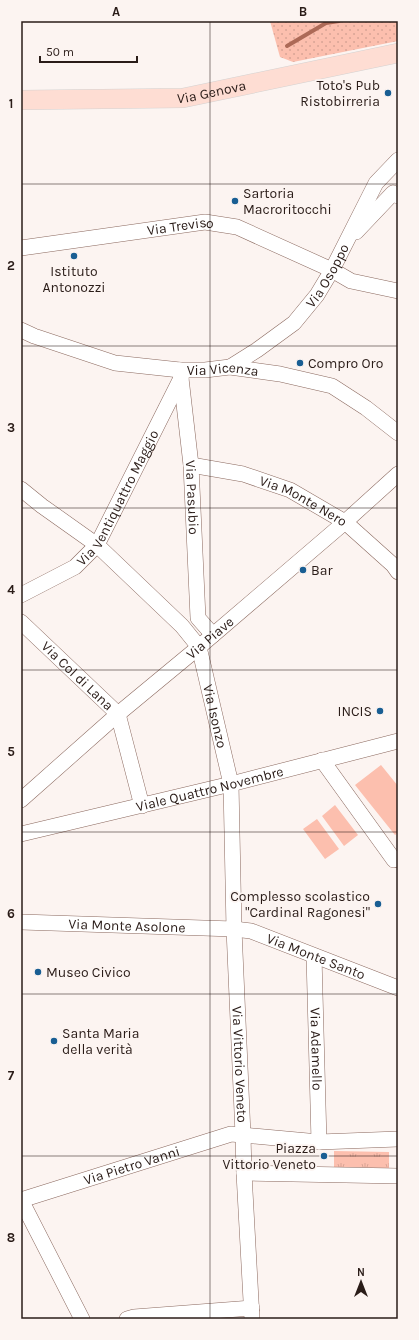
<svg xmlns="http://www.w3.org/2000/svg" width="419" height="1340" viewBox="0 0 419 1340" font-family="Karla,sans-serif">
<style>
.grass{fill:url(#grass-dots)}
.park{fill:url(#park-tufts)}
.garden{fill:#fcbfae}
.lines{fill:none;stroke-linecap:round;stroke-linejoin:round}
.stream{stroke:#ad6a57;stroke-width:4}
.minor-casing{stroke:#8b695f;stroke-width:16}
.major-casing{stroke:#d4d2d1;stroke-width:20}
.minor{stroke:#fff;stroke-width:15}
.major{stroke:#feddd3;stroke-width:19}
.grid{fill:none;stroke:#2a1c18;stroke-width:1;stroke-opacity:0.55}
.poi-dot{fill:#195e93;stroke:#fcf4f1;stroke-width:1.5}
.labels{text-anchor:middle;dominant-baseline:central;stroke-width:3.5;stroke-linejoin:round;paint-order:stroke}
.poi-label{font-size:14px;fill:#2a1c18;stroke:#fcf4f1;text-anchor:start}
.street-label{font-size:14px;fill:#2a1c18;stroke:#fcf4f1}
.neatline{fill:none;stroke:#2a1c18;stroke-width:1.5}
.grid-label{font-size:13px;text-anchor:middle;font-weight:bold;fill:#2a1c18}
</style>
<defs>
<pattern id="grass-dots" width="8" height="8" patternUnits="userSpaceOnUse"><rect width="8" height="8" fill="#fcbfae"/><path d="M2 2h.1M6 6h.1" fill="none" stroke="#d8a495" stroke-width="1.8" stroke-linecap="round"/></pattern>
<pattern id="park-tufts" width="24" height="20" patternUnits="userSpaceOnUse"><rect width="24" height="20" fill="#fcbfae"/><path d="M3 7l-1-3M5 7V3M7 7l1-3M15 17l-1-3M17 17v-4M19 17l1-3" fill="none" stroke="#d8a495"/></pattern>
</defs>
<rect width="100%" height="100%" fill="#fcf4f1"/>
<path class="grass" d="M270,21H398V41L293,62L280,57Z"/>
<path class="park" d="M334,1151L389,1152V1168L334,1167Z"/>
<path class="garden" d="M381,765L398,786V833L395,835L355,785Z
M335,805L358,835L344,846L322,816Z
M317,819L339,849L325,859L303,829Z"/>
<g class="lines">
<path class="stream" d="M287,46L326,23L339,21"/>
<g class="minor-casing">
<g id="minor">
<path d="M356,232L393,193L398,196"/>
<path id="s1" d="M21,248L205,222L237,227L332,270L351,281L398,291"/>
<path id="s2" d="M21,330L34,336L115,363L180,370H205L230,367L280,374L332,386L366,408L398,433"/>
<path id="s3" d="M230,367L257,350L294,323L317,295L332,270L376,183L398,160"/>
<path id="s4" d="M181,378L191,465L198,618L213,635"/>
<path id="s5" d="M191,465L243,474L290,490L345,522L393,565L398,572"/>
<path id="s6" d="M21,489L42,506L97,545L182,626L199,647L231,784L234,929L243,1135L244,1173L252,1319"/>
<path id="s7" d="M21,595L75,567L97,545L181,378L180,370"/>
<path id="s8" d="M21,622L118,714L142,806"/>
<path d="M322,760L394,860"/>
<path id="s9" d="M21,800L118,714L199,647L345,522L398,474"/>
<path id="s10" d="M21,834L231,784L398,741"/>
<path id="s11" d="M21,922L234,929L251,931L398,988"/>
<path id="s12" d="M314,956L319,1142"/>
<path d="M244,1173L398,1176"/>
<path id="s13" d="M21,1200L231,1134L319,1142L398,1139"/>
<path d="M21,1200L82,1319"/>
<path d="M127,1319L134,1317L252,1308"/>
</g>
</g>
<g class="major-casing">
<g id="major">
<path id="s14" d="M21,100L183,98L398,53"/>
</g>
</g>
<use href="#minor" class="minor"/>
<use href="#major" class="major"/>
</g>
<path class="grid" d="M210,21V1319M21,184H398M21,346H398M21,508H398M21,670H398M21,832H398M21,994H398M21,1156H398"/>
<g class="poi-dot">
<circle cx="388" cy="93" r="4"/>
<circle cx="235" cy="201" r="4"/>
<circle cx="74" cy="256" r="4"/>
<circle cx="300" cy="363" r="4"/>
<circle cx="303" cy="570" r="4"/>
<circle cx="380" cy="711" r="4"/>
<circle cx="378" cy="904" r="4"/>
<circle cx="38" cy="972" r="4"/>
<circle cx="54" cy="1041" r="4"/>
<circle cx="324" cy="1156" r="4"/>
</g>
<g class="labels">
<g class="poi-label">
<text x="380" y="85" text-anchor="end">Toto's Pub<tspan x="380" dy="16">Ristobirreria</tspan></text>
<text x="243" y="193">Sartoria<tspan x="243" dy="16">Macroritocchi</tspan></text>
<text x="74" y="271" text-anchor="middle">Istituto<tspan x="74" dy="16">Antonozzi</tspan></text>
<text x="308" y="363">Compro Oro</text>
<text x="311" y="570">Bar</text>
<text x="372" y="711" text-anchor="end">INCIS</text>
<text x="370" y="896" text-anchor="end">Complesso scolastico<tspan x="370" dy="16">"Cardinal Ragonesi"</tspan></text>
<text x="46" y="972">Museo Civico</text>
<text x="62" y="1033">Santa Maria<tspan x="62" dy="16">della verità</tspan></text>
<text x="316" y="1148" text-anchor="end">Piazza<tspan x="316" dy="16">Vittorio Veneto</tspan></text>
</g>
<g class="street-label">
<text stroke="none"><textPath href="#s14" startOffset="191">Via Genova</textPath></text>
<text stroke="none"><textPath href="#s1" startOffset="161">Via Treviso</textPath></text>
<text stroke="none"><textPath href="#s3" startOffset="136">Via Osoppo</textPath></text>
<text stroke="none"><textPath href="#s2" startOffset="208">Via Vicenza</textPath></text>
<text stroke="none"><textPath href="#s7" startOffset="143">Via Ventiquattro Maggio</textPath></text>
<text stroke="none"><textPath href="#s4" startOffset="120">Via Pasubio</textPath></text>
<text stroke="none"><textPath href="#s5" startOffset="119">Via Monte Nero</textPath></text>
<text stroke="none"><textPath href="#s9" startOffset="249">Via Piave</textPath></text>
<text stroke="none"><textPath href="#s8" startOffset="78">Via Col di Lana</textPath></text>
<text stroke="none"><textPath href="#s6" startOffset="310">Via Isonzo</textPath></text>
<text stroke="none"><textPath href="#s10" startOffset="194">Viale Quattro Novembre</textPath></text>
<text stroke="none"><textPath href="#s11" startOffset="106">Via Monte Asolone</textPath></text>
<text stroke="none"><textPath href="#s11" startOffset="300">Via Monte Santo</textPath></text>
<text stroke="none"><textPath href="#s12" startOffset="93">Via Adamello</textPath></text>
<text stroke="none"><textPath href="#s6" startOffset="660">Via Vittorio Veneto</textPath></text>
<text stroke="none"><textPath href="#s13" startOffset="116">Via Pietro Vanni</textPath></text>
</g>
</g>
<rect width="419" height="1340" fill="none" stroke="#fcf4f1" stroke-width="44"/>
<g transform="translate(361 1282)" stroke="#fcf4f1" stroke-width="3" paint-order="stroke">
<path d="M0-3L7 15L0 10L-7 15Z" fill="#2a1c18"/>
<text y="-6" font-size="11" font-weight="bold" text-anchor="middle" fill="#2a1c18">N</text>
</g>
<path d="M40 56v6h97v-6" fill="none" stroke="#2a1c18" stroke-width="2"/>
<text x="46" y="56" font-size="12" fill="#2a1c18" stroke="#fcf4f1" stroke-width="3" paint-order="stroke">50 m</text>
<rect x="22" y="22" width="375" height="1296" class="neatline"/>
<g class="grid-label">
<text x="116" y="16">A</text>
<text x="303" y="16">B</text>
<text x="11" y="108">1</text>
<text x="11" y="270">2</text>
<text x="11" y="432">3</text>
<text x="11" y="594">4</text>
<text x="11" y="756">5</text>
<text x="11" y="918">6</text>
<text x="11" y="1080">7</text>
<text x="11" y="1242">8</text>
</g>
</svg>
